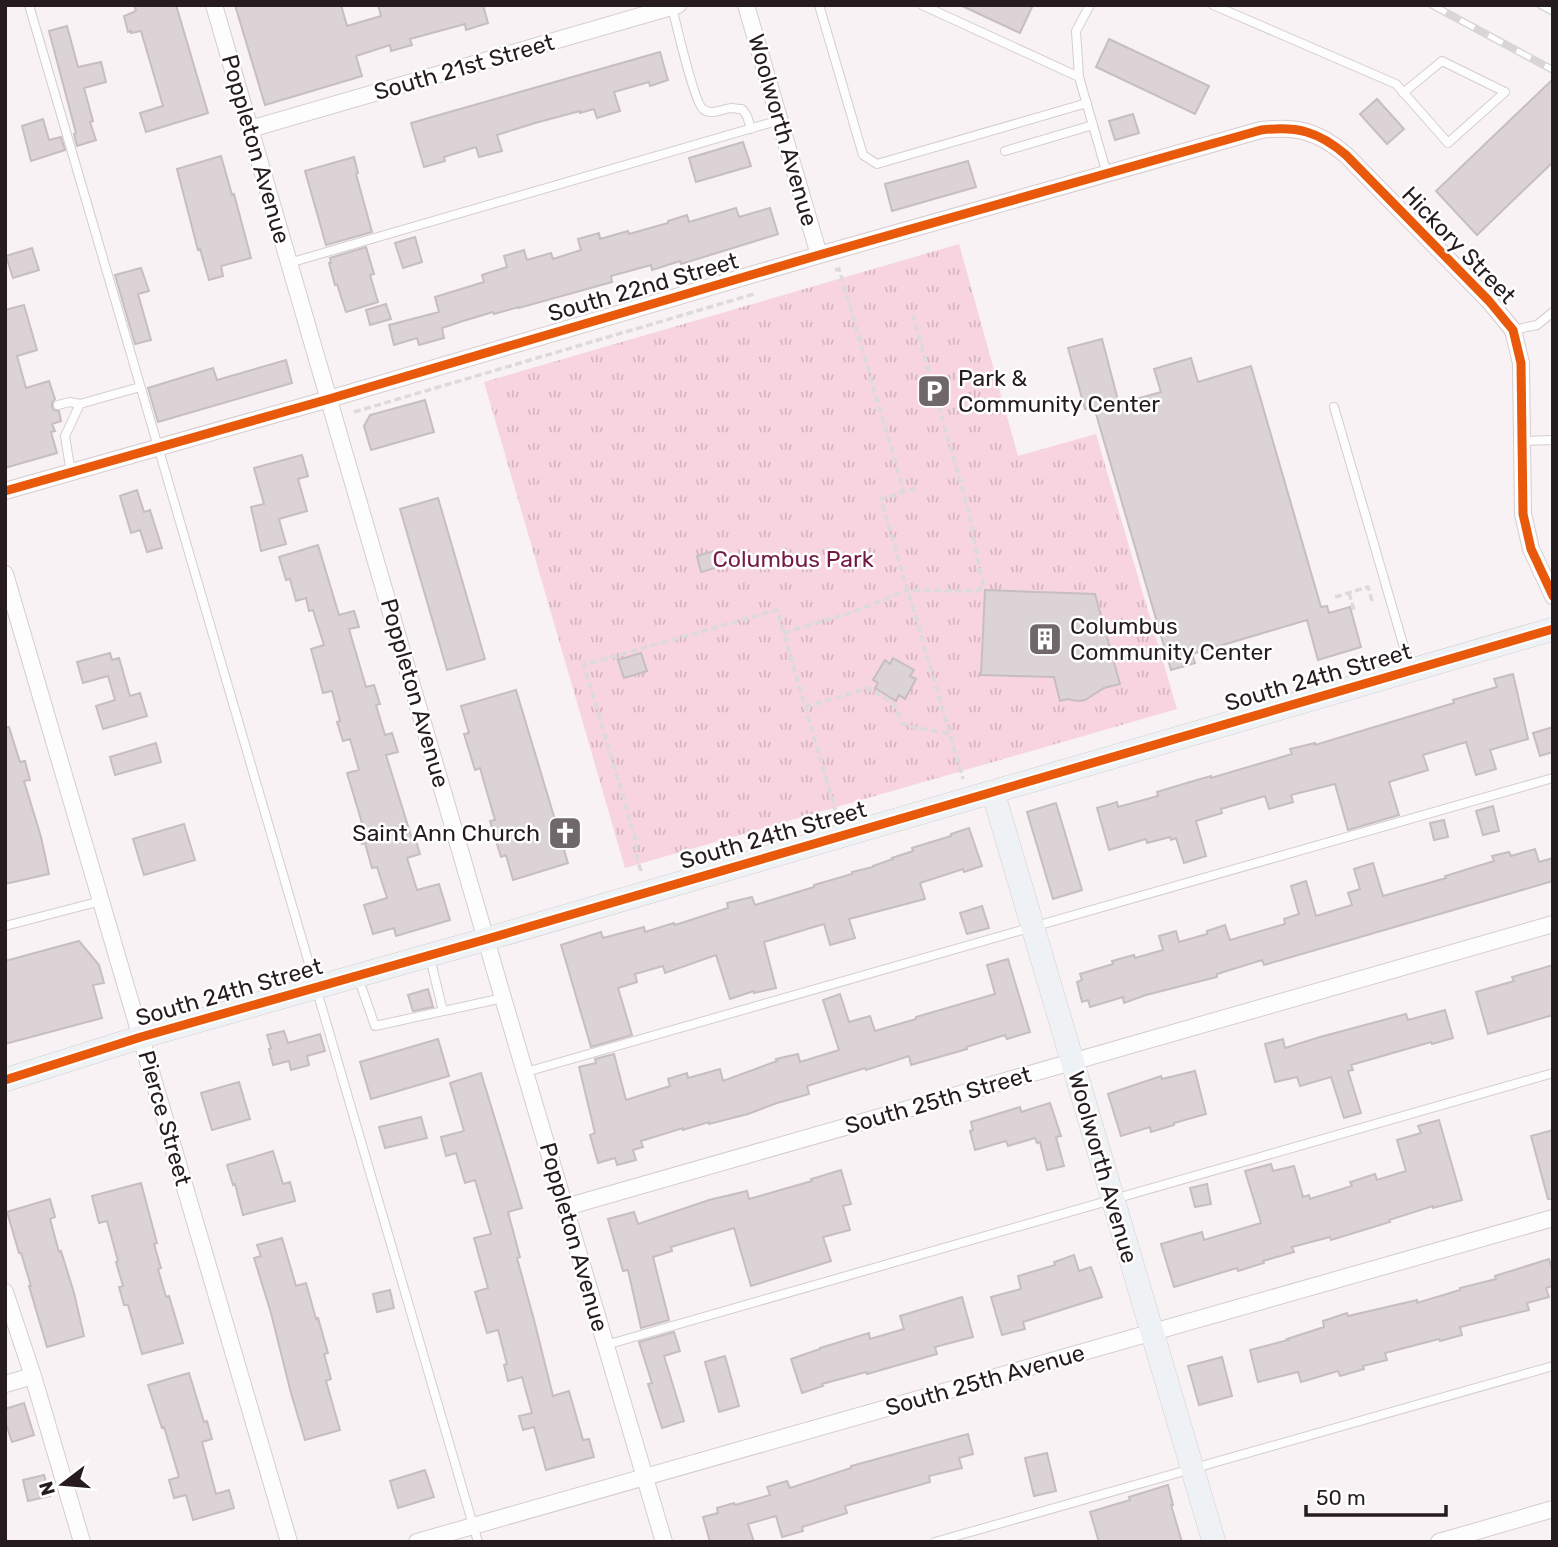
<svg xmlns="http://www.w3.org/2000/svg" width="1558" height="1547" viewBox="0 0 1558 1547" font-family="Rubik,sans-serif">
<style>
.park{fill:url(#park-tufts)}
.building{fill:#dbd3d6;stroke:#c6bec1;stroke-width:2}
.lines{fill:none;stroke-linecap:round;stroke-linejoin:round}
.lane-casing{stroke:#d5cdd0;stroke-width:10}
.street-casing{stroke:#d5cdd0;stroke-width:18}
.secondary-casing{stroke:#d5cdd0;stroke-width:24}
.path{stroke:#dcdada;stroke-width:3.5;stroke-dasharray:7 3.5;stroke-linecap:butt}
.lane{stroke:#fefdfd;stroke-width:8}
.street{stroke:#fefdfd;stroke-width:16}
.secondary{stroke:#eff2f4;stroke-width:23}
.rail-casing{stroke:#d8d5d6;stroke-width:8}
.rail{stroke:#fff;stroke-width:5;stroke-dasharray:16;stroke-linecap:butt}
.cycleway-casing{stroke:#fff;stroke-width:13}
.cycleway{stroke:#e8590c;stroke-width:9}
.labels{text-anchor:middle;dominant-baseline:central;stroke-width:5;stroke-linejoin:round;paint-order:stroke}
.street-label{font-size:23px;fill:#261c1f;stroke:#fff}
.poi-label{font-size:23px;fill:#261c1f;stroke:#fff;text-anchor:start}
.park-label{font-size:23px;fill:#731a44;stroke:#fff}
</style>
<defs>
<pattern id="park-tufts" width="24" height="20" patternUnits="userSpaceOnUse" patternTransform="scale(1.75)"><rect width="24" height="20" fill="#f7d4e0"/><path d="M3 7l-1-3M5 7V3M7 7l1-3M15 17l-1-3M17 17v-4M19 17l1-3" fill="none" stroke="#d4b5c0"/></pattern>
</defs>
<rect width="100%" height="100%" fill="#f8f2f4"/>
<path class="park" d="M959,244L1018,456L1096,434L1177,709L625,868L484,382Z"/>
<path class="building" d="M134,5H176L208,113L146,132L140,113L163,106L141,31L131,33V31L128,32L124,16L136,11Z
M235,5H341L347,26L381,16L378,5H483L488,23L466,30L465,24L410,39L412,45L391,51L390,45L356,56L362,76L265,105Z
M960,5H1033L1020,33Z
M67,26L78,67L101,62L106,82L84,88L93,121L90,122L96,140L77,146L74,134L76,133L49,31Z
M1109,39L1209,86L1195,114L1096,67Z
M660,52L668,80L650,86L649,82L614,92L620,111L597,118L594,109L580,113V111L535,123L497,135L502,151L479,157L476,147L444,157L445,161L424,167L411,123Z
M1553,79V162L1477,235L1436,191Z
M1377,99L1404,129L1387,144L1360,114Z
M1133,114L1139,133L1115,140L1109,121Z
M43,119L49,140L61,137L65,150L31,161L22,126Z
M743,142L751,166L696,182L689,158Z
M221,156L232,195L234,194L251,258L221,266L223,276L209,280L200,249L198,250L177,169Z
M354,157L358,173L356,174L372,232L326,245L305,171Z
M968,161L976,187L892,211L885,184Z
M736,208L739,217L770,208L778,234L681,264L680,261L652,270L651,265L611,276L612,282L519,308V307L494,314L493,312L463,321L442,328L444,338L419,345L417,338L394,345L389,325L439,312L435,297L484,282L482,275L507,267L504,256L524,250L527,260L551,253L553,259L581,250L578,239L599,233L600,239L628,231L629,234L668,223V221L687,215L689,222Z
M415,237L422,262L403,268L395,243Z
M366,247L374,274L370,275L378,302L346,312L337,284L335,285L329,263H331L330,258Z
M32,248L39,270L13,278L6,256Z
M141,268L149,291L138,294L151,340L135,344L115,275Z
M386,304L391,319L370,325L366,310Z
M24,305L37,350L17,356L26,388L49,381L55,399L52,403V407L54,410L59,411L61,421L52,424L55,431L51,432L57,453L5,468V310Z
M1102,339L1119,404L1161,392L1154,369L1191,358L1198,382L1251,366L1321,607L1327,606L1329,613L1350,607L1361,647L1318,660L1307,620L1192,654L1195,663L1171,670L1094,407L1085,409L1068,348Z
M286,360L292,383L158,422L148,388L213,368L217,380Z
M425,400L434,432L371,450L364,426L370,415Z
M302,455L308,476L298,479L307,511L279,519L286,544L261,551L251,507L264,504L254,468Z
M137,490L144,512L150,510L162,548L147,552L140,530L131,533L120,496Z
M438,498L485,659L447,670L400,509Z
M318,545L339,615L354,611L359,627L349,629L366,687L374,685L380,704L376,705L385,735L392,733L398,752L386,755L412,839L415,838L420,854L407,858L417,890L439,884L450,920L396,936L394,928L373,934L364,905L387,898L377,867L372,868L365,843L362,844L357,825L362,823L347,773L359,770L350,739L343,741L337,722L340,721L332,691L323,693L318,674L311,649L324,645L313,610L309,611L306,598L296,601L290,579L286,580L279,557Z
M714,551L718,567L701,572L697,556Z
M985,590L1095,594L1120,684L1104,688L1085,700L1078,701L1067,699L1060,701L1054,677L981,675Z
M110,653L112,660L119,658L130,696L140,693L147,716L103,729L96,706L115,700L108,676L83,683L77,662Z
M641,653L647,671L624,678L618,660Z
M893,658L914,670L910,676L916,679L905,699L899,695L896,701L875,688L878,683L873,680L885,660L890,664Z
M1513,674L1528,739L1490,750L1496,769L1476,775L1466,742L1423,755L1428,770L1389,782L1399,815L1348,830L1335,784L1291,795L1293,802L1269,809L1265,796L1221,809L1222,813L1196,821L1206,856L1184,863L1176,838L1171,840L1170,837L1147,843L1146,839L1109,850L1097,808L1117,802L1118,807L1158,796L1157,792L1190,782L1211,776V778L1292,754L1290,749L1315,743V745L1454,703L1453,700L1497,687L1494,679Z
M516,690L568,863L513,880L506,855L501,857L490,821L495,820L480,768L475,770L464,734L469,733L461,706Z
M5,727H9L20,762L25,761L30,780L24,781L41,837L49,874L5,884Z
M1553,727V752L1540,756L1533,733Z
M156,743L161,762L115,775L110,757Z
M1056,803L1082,890L1053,899L1027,812Z
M1493,806L1499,831L1483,835L1476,811Z
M1444,820L1448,837L1434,840L1430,823Z
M184,824L195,860L144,875L133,839Z
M969,828L982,866L964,872L963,869L920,883L925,899L849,919L855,938L830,945L824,924L764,942L776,988L754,993V991L730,999L716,955L665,973L663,966L635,974L637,982L618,988L632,1035L591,1047L561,945L601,932L603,938L644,927L645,932L674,923L675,925L728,908L727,903L752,897L755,905L814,887V885L852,874V872L873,867V866L893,859L892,858L913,851L912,848L951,836V834Z
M1535,849L1539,862L1553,858V881L1264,965L1262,960L1217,974V977L1146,995L1124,1003L1123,997L1090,1007L1088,1000L1082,1002L1077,982L1082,980L1080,974L1113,964L1112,961L1134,955L1135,958L1163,950L1159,936L1176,931L1179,942L1207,934V931L1225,925L1230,940L1285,924L1284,919L1299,914L1291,886L1306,881L1316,916L1352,905L1348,893L1360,889L1354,869L1373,863L1383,896L1446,878L1445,876L1494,861L1492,856L1509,852L1511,856Z
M982,906L989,928L967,934L960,913Z
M79,941L99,965L104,983L93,985L102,1018L5,1044V961Z
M1008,959L1030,1032L1007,1039L1005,1035L966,1047L967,1049L911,1065L909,1056L866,1070L865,1068L807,1086L809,1094L777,1103L748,1114L709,1124V1122L683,1130V1128L641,1141L643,1147L633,1150L636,1160L617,1165L615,1158L598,1163L590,1135L595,1133L579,1067L596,1063L595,1059L614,1054L626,1100L670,1086L668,1079L687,1073L688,1078L720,1069L723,1081L777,1061L776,1059L798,1054L800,1062L839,1050L823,1000L840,994L849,1022L870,1016L875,1031L916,1019V1017L995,994L987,965Z
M1553,965V1015L1488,1034L1476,992L1514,981L1512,977Z
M428,989L433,1007L413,1011L408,995Z
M1445,1010L1453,1038L1432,1044L1431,1042L1351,1065L1353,1070L1348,1071L1361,1113L1344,1118L1331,1077L1300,1086L1297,1077L1275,1082L1265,1044L1283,1039L1285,1048L1320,1037L1406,1014L1408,1020Z
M284,1031L288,1043L320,1034L325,1051L307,1056L309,1065L291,1070L289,1061L273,1065L269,1049L271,1048L267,1035Z
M438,1039L449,1076L371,1099L360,1062Z
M1195,1071L1206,1114L1174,1123V1125L1151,1132L1150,1127L1121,1136L1108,1094L1161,1076L1162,1079Z
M481,1073L522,1208L508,1212L520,1257L517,1258L534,1320L553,1396L569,1391L583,1440L589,1439L594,1457L546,1470L534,1427L523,1430L519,1416L532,1413L522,1377L508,1381L504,1365L507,1364L498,1330L487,1333L475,1292L488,1288L474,1238L491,1234L475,1180L465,1183L456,1153L446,1156L441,1137L464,1131L450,1083Z
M239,1082L250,1119L212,1130L201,1093Z
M1050,1103L1061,1136L1056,1137L1064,1166L1047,1170L1040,1142L1037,1143L1035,1138L1008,1146L1006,1141L975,1150L970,1131L973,1130L971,1122L1020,1107L1021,1112Z
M421,1117L427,1138L385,1148L379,1127Z
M1439,1120L1462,1200L1433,1208V1206L1389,1220L1390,1222L1331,1240L1330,1237L1292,1247L1294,1252L1263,1261L1264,1263L1238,1271L1237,1268L1174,1287L1161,1244L1202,1232L1204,1240L1261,1223L1245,1171L1271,1164L1273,1171L1294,1166L1303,1197L1309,1195L1310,1199L1352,1186L1350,1182L1375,1174L1377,1180L1406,1171L1397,1140L1421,1133L1418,1126Z
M1553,1130V1199H1548L1531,1136Z
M273,1151L283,1184L290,1182L295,1201L243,1215L235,1184L233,1185L227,1165Z
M841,1170L851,1204L843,1206L850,1230L823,1237L831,1261L751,1286L734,1228L671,1247L672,1251L653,1257L669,1320L641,1328L628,1270L623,1271L608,1219L634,1212L638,1224L709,1200L747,1191L749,1199L812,1181L811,1179Z
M141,1183L157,1243L154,1244L161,1268L158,1269L166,1297L169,1296L183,1343L142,1354L128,1305H124L119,1287L123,1286L116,1262L118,1261L107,1221L99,1223L92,1196Z
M1207,1184L1211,1204L1195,1207L1190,1188Z
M50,1199L55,1217L50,1219L59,1252L61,1251L74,1293L84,1336L47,1347L29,1286H31L21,1253H19L7,1212Z
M282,1238L296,1286L306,1283L316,1319L318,1318L328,1353L324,1354L331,1379L326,1381L340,1430L305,1440L291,1393L271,1313L254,1258L261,1256L257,1245Z
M1074,1255L1079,1271L1091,1267L1102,1297L1023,1322L1025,1329L1002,1335L991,1297L1021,1289L1018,1276L1055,1265L1054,1262Z
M1549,1259L1553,1273V1286L1546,1288L1549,1297L1527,1303L1529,1310L1460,1327L1462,1335L1440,1341L1439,1339L1385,1353L1387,1360L1363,1366L1364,1369L1340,1376L1338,1371L1301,1382L1298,1372L1258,1382L1250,1350L1288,1340L1287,1339L1324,1327L1323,1321L1347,1313L1348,1316L1417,1300V1303L1460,1290V1288L1496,1279L1495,1276Z
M390,1290L394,1308L377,1312L373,1294Z
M962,1297L973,1337L935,1347L937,1354L867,1374L866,1372L822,1384L823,1386L802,1393L791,1359L820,1349V1348L869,1333L870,1339L904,1329L900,1316Z
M674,1332L680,1351L664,1356L684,1421L662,1428L648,1384L652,1383L639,1342Z
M725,1356L739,1406L719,1412L705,1362Z
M1222,1357L1232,1396L1199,1405L1188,1366Z
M189,1373L204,1422L207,1421L212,1439L202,1442L216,1494L229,1490L234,1508L193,1520L186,1495L174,1498L169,1480L179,1477L164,1427L162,1428L148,1385Z
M24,1403L34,1435L12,1442L5,1421V1409Z
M968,1434L973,1454L959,1458L962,1468L929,1476L930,1482L845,1506L847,1513L802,1527L803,1531L782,1537L776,1516L748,1524L754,1542H710L703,1517L718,1513L717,1508L734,1503L735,1505L770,1495L767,1487L787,1481L790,1488L851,1468V1466Z
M1047,1453L1056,1491L1034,1496L1025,1458Z
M425,1470L434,1497L398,1508L390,1481Z
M44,1475L50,1496L28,1501L23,1480Z
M1168,1485L1173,1505H1171L1182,1542H1099L1090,1512L1130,1500L1129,1497Z"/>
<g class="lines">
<g class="lane-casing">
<path id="lane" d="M29,5L478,1542
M819,5L863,155L877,164L1087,103
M922,5L1079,77
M1090,5L1076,31L1079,77L1107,174
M1213,5L1396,84L1448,143L1505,92L1442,61L1403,93
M672,7C676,23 694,102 703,109C711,116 722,109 731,108C734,108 738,109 742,109L747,116L751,129
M1005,151L1093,125
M289,263L780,120
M1513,330L1537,325L1553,312
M58,405L70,402L80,404
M1334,407L1410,668
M1522,441L1553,440
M71,473L65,436L80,404L140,387
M5,926L101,901
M430,958L443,1011
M358,977L375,1026L503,998
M526,1072L1553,778
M606,1345L1553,1073
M935,1542L1553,1366"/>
</g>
<g class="street-casing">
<path id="street" d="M214,5L503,998L664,1542
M746,5L819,255
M250,129L678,5
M5,491L329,399L819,255L1261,130C1297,126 1318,131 1346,155L1489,301L1513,330L1521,363L1523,514L1531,549L1553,596
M5,574L289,1542
M566,1207L1553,924
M5,1292L33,1376L82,1542
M5,1384L33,1376
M417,1542L1553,1218
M1439,1542L1553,1509"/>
</g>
<g class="secondary-casing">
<path id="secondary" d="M993,792L1214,1542
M5,1080L141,1037L487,939L1553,629"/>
</g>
<path class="path" d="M835,270L839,269L904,492
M354,412L754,294
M916,488L881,499L963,779
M1349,593L1354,610
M1335,597L1368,587L1373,604
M784,633L853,612L908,590L977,591L984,586C977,562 974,537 969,513L912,312
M805,707L868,688L894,704L902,723L908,726L951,734
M641,871L637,859L635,837L584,665L777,610L837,816"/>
<use href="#lane" class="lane"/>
<use href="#street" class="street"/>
<use href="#secondary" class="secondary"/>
<g class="rail-casing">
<path id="rail" d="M1432,5L1553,70
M1540,5L1553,12"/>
</g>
<use href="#rail" class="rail"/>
<g class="cycleway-casing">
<path id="cycleway" d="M5,491L329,399L819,255L1261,130C1297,126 1318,131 1346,155L1489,301L1513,330L1521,363L1523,514L1531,549L1553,596
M5,1080L141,1037L487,939L1553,629"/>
</g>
<use href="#cycleway" class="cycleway"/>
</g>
<defs>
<g id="parking-square" transform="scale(1.75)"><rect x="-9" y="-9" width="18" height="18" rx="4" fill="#70676a" stroke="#fff"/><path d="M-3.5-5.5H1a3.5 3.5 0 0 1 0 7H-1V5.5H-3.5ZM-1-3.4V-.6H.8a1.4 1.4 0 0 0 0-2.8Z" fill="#fff"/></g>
<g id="building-square" transform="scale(1.75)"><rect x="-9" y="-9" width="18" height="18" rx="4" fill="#70676a" stroke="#fff"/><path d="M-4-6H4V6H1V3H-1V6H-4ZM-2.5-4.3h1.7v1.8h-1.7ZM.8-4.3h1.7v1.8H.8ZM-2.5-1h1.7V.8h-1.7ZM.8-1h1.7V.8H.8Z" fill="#fff"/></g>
<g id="church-square" transform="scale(1.75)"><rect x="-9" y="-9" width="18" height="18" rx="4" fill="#70676a" stroke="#fff"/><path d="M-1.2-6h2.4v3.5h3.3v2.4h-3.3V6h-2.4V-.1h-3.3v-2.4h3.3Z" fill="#fff"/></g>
</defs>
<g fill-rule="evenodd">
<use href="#parking-square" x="934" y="391"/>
<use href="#building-square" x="1045" y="639"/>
<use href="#church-square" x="565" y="833"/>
</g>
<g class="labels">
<g class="street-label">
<text transform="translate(464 67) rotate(-16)">South 21st Street</text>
<text transform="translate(783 130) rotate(74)">Woolworth Avenue</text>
<text transform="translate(256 149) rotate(74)">Poppleton Avenue</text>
<text transform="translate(1459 245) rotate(46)">Hickory Street</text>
<text transform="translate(643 287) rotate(-16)">South 22nd Street</text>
<text transform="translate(1318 677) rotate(-16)">South 24th Street</text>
<text transform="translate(415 693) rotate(74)">Poppleton Avenue</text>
<text transform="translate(773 835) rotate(-16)">South 24th Street</text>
<text transform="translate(229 992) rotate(-16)">South 24th Street</text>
<text transform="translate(938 1100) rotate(-16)">South 25th Street</text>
<text transform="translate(165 1118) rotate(74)">Pierce Street</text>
<text transform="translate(1103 1167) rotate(74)">Woolworth Avenue</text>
<text transform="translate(574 1237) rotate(74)">Poppleton Avenue</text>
<text transform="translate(985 1380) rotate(-16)">South 25th Avenue</text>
</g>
<g class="poi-label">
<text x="958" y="378">Park &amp;<tspan x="958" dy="26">Community Center</tspan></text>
<text x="1070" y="626">Columbus<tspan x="1070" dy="26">Community Center</tspan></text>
<text x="540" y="833" text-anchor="end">Saint Ann Church</text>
</g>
<g class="park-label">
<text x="793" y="559">Columbus Park</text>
</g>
</g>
<rect width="1558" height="1547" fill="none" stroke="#261c1f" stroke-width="14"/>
<g transform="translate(63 1484) rotate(254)" stroke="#ffffff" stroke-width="5" paint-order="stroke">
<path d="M0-5L12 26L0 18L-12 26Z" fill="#261c1f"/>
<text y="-10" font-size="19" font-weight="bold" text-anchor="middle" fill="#261c1f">N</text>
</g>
<path d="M1306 1505v10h140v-10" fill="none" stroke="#261c1f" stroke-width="3.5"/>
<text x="1316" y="1505" font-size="21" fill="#261c1f" stroke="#ffffff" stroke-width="5" paint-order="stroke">50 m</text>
</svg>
